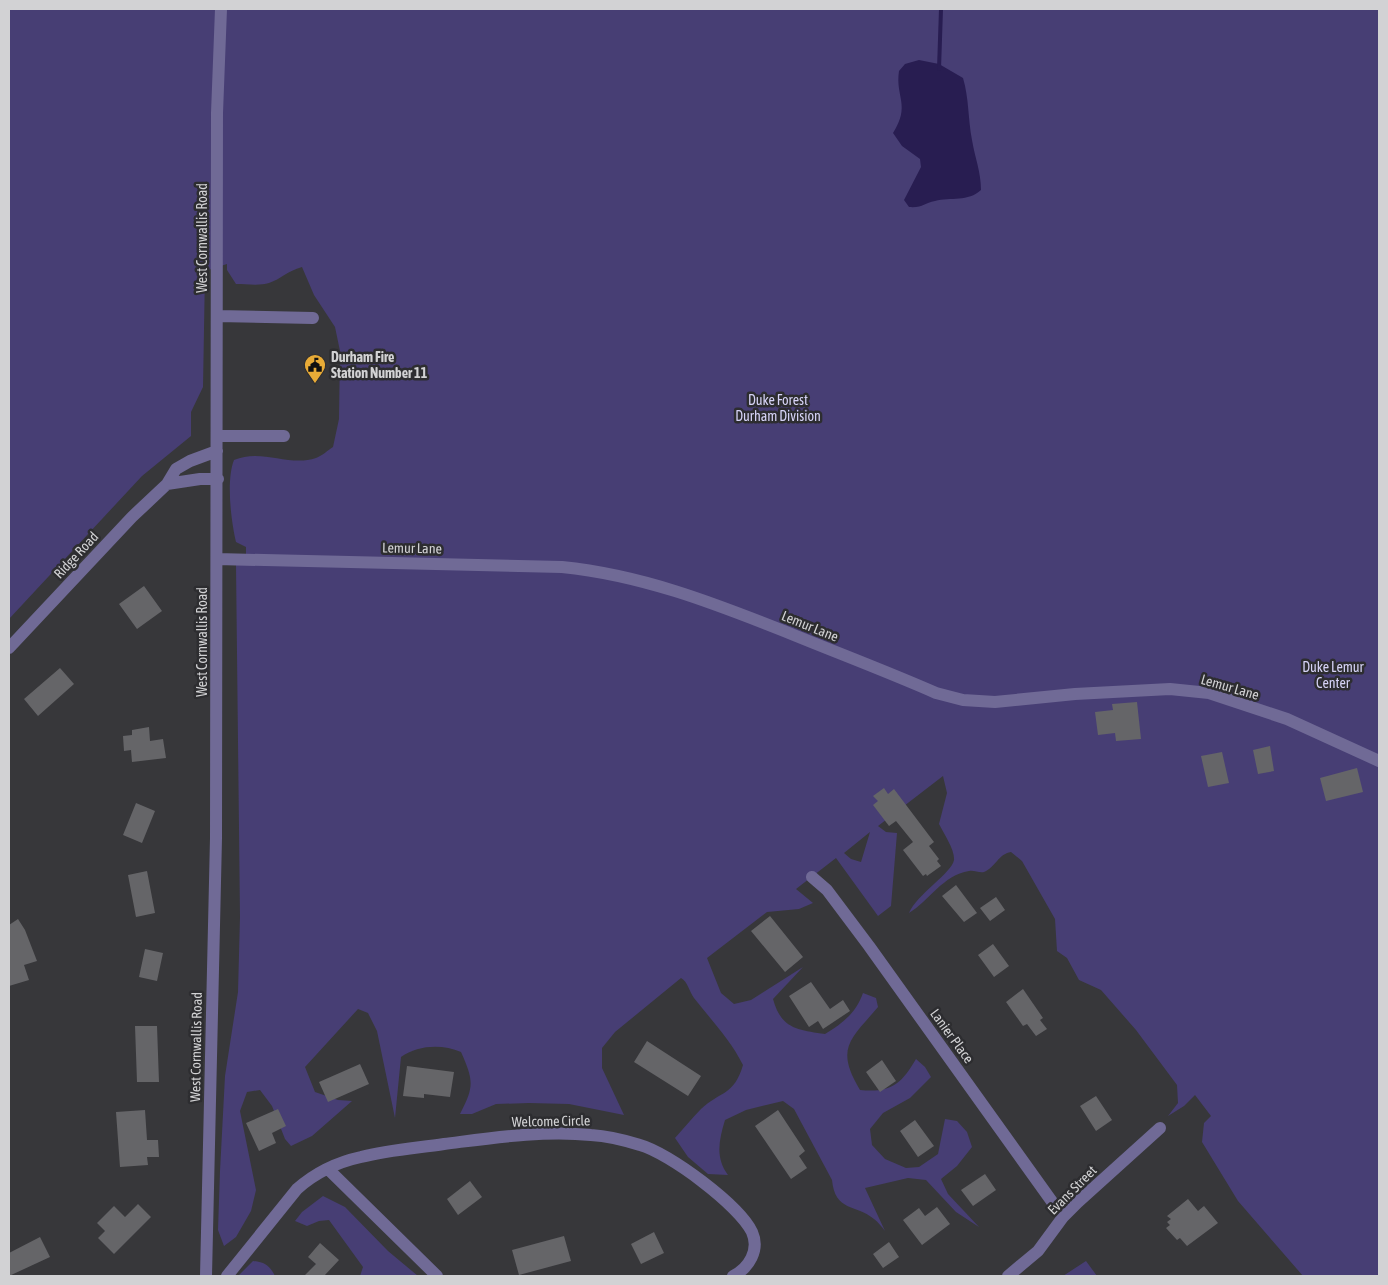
<svg xmlns="http://www.w3.org/2000/svg" width="1388" height="1285" viewBox="0 0 1388 1285" font-family="'Asap Condensed',sans-serif">
<style>
.green{fill:#473e74;fill-rule:evenodd}
.water{fill:#281d51}
.lines{fill:none;stroke-linecap:round;stroke-linejoin:round}
.stream{stroke:#281d51;stroke-width:4}
.building{fill:#656568}
.minor{stroke:#706a96;stroke-width:12}
.labels{text-anchor:middle;dominant-baseline:central;stroke-width:5;stroke-linejoin:round;paint-order:stroke}
.street-label{font-size:14px;fill:#d2d2d4;stroke:#2d2d30}
.poi-label{font-size:14px;font-weight:bold;fill:#d2d2d4;stroke:#2d2d30;text-anchor:start}
.park-label{font-size:14px;fill:#d6d3f6;stroke:#2d2d30}
</style>
<rect width="100%" height="100%" fill="#37373a"/>
<path class="green" d="M9,9H1379V1276H1303L1238,1201L1202,1142L1204,1123L1211,1116L1195,1095L1184,1106L1168,1116L1178,1103L1177,1085L1136,1030L1101,990L1079,980L1067,958L1057,951L1055,919L1022,861L1011,852C998,854 996,867 984,872C979,873 974,870 969,871C943,875 929,901 909,913C917,894 952,873 954,860C955,850 944,834 939,824L947,793L943,776L878,826L886,832L897,833L891,906L878,916L836,858L796,889L813,903L799,909L767,912L707,958L721,993L734,1004L751,1000L803,967L773,999C781,1029 798,1030 825,1034C843,1023 856,1013 863,993L876,998L878,1007C850,1040 835,1048 860,1090C890,1093 901,1085 916,1059L925,1067L931,1077L910,1098L883,1113L870,1129L872,1145L885,1159L906,1168L919,1167L938,1154L945,1119L957,1121L967,1132L972,1147L957,1166L941,1179L948,1194L979,1227L956,1212L926,1180L908,1178L865,1188L885,1231C882,1227 878,1222 874,1219C856,1204 835,1212 832,1180L794,1109L783,1101L746,1110L725,1120C719,1140 715,1158 728,1175L708,1174L688,1157L675,1138C684,1128 692,1118 701,1109C720,1091 734,1096 743,1065C730,1039 711,1020 694,998C689,991 688,982 681,978L615,1032L602,1048V1068L624,1115L569,1104L529,1103L496,1104L472,1114H460C474,1087 474,1081 461,1052C442,1044 418,1045 401,1057L395,1118L377,1031L368,1013L358,1009L305,1067L315,1092L338,1100L352,1101L312,1136L291,1146L285,1139L272,1106L260,1090L247,1092L240,1111L256,1190L251,1211L236,1237L224,1246L218,1230L220,1171L225,1076L238,992L240,917L236,565L246,564V547L236,542C231,521 226,480 234,460C261,448 289,467 316,458C322,456 328,450 333,447L339,419L340,351L335,327L314,295L302,267C287,271 281,279 269,283C260,286 246,284 236,284L227,270V264L205,271L203,387L191,412V436L142,476L9,619ZM870,832L861,862L851,859L844,853Z
M323,1196L345,1207L388,1251L418,1276H360L363,1267L329,1220L319,1221L307,1226L295,1221L302,1212Z
M253,1261C265,1262 270,1266 275,1276H238Z
M1086,1261L1097,1276H1063Z"/>
<path class="water" d="M919,60L939,64L963,78C969,98 968,119 972,140C975,158 981,172 981,190C968,202 951,197 935,201C924,203 923,208 909,207L904,200L921,167L920,159L902,146L893,133C911,105 895,97 899,71L905,64Z"/>
<g class="lines">
<path class="stream" d="M939,69L941,9"/>
</g>
<path class="building" d="M144,586L162,611L137,629L119,604Z
M60,668L74,684L38,716L24,699Z
M1137,702L1141,739L1116,741L1115,733L1098,735L1095,712L1113,710L1112,704Z
M149,727L150,741L163,739L166,758L132,762L131,750L124,751L123,736L132,735V730Z
M1270,746L1274,771L1258,774L1253,750Z
M1222,752L1229,783L1208,787L1201,756Z
M1357,768L1363,792L1326,801L1320,778Z
M884,788L888,794L894,789L934,842L929,846L939,859L937,861L941,866L927,876L926,874L923,876L903,850L913,842L896,821L889,826L873,805L878,801L873,796Z
M136,803L155,811L142,843L123,835Z
M147,871L155,913L136,917L128,875Z
M956,885L977,913L964,922L942,896Z
M996,897L1005,910L990,921L980,908Z
M770,916L803,957L785,972L751,931Z
M18,919L25,930L37,961L24,965L29,980L9,986V925Z
M993,944L1009,966L994,977L978,955Z
M145,949L163,953L157,981L139,977Z
M811,982L830,1009L843,1000L850,1011L823,1029L818,1021L809,1027L789,996Z
M1023,989L1043,1018L1040,1020L1047,1029L1036,1036L1027,1024L1023,1026L1006,1002Z
M135,1026H157L159,1082H137Z
M647,1041L701,1076L688,1096L634,1062Z
M882,1060L896,1081L880,1092L866,1072Z
M360,1064L369,1084L328,1102L319,1082Z
M407,1066L454,1072L450,1097L424,1094V1098L403,1096Z
M1096,1096L1112,1120L1096,1131L1080,1106Z
M278,1109L286,1126L272,1133L276,1143L259,1151L246,1123Z
M145,1110L147,1140H158L159,1157H147L148,1165L120,1167L116,1112Z
M778,1110L805,1151L799,1156L807,1168L791,1179L755,1126Z
M915,1120L934,1146L918,1157L900,1131Z
M985,1174L996,1190L973,1206L961,1190Z
M470,1181L482,1197L458,1215L447,1199Z
M1188,1199L1198,1211L1204,1206L1218,1223L1187,1246L1180,1238L1177,1240L1166,1228L1170,1225L1167,1222L1171,1219L1167,1216Z
M138,1204L151,1217L114,1254L98,1238L105,1231L97,1223L114,1206L125,1217Z
M937,1207L950,1224L922,1245L903,1220L919,1208L925,1216Z
M654,1232L664,1253L641,1264L631,1244Z
M564,1236L571,1261L519,1275L512,1250Z
M40,1237L50,1257L9,1276V1253Z
M889,1242L899,1257L883,1268L873,1254Z
M320,1243L339,1260L324,1276H304L316,1264L308,1257Z"/>
<g class="lines">
<path class="minor" d="M217,316L313,318
M218,436H284
M167,484L200,479H218
M217,559L562,567C641,575 711,602 784,631C835,652 886,671 936,693L963,700L995,702L1075,694L1170,689L1209,693L1287,719L1379,761
M9,648L132,517L167,484L176,469L190,461L217,451
M812,877L827,890L869,946L1063,1217
M328,1169L437,1276
M206,1276L216,838L217,113L221,9
M227,1276L297,1189C315,1173 338,1162 361,1157C388,1150 417,1148 444,1144C492,1138 543,1130 591,1135C607,1136 624,1140 640,1145C669,1153 739,1205 752,1232C760,1250 749,1268 733,1276
M1008,1276L1038,1251L1063,1217L1078,1202L1160,1128"/>
</g>
<defs>
<g id="civic-pin" transform="scale(1.125)"><path d="M0 17L-7.5 6A9.5 9.5 0 1 1 7.5 6Z" fill="#e8ab37" stroke="#2d2d30"/><path d="M-.6-6.5H3V-4.5H.6V-3L4-1V1h2V6H-6V1h2V-1L-.6-3ZM-1.2 2.5V6h2.4V2.5Z" fill="#111"/></g>
</defs>
<g fill-rule="evenodd">
<use href="#civic-pin" x="315" y="365"/>
</g>
<g class="labels">
<g class="street-label">
<text transform="translate(202 238) rotate(-90)">West Cornwallis Road</text>
<text transform="translate(412 548) rotate(1)">Lemur Lane</text>
<text transform="translate(76 555) rotate(-47)">Ridge Road</text>
<text transform="translate(810 626) rotate(22)">Lemur Lane</text>
<text transform="translate(202 642) rotate(-90)">West Cornwallis Road</text>
<text transform="translate(1230 687) rotate(16)">Lemur Lane</text>
<text transform="translate(952 1036) rotate(54)">Lanier Place</text>
<text transform="translate(196 1047) rotate(-89)">West Cornwallis Road</text>
<text transform="translate(551 1121) rotate(-1)">Welcome Circle</text>
<text transform="translate(1072 1190) rotate(-45)">Evans Street</text>
</g>
<g class="poi-label">
<text x="331" y="357">Durham Fire<tspan x="331" dy="16">Station Number 11</tspan></text>
</g>
<g class="park-label">
<text x="778" y="400">Duke Forest<tspan x="778" dy="16">Durham Division</tspan></text>
<text x="1333" y="667">Duke Lemur<tspan x="1333" dy="16">Center</tspan></text>
</g>
</g>
<rect width="1388" height="1285" fill="none" stroke="#d2d2d4" stroke-width="20"/>
</svg>
